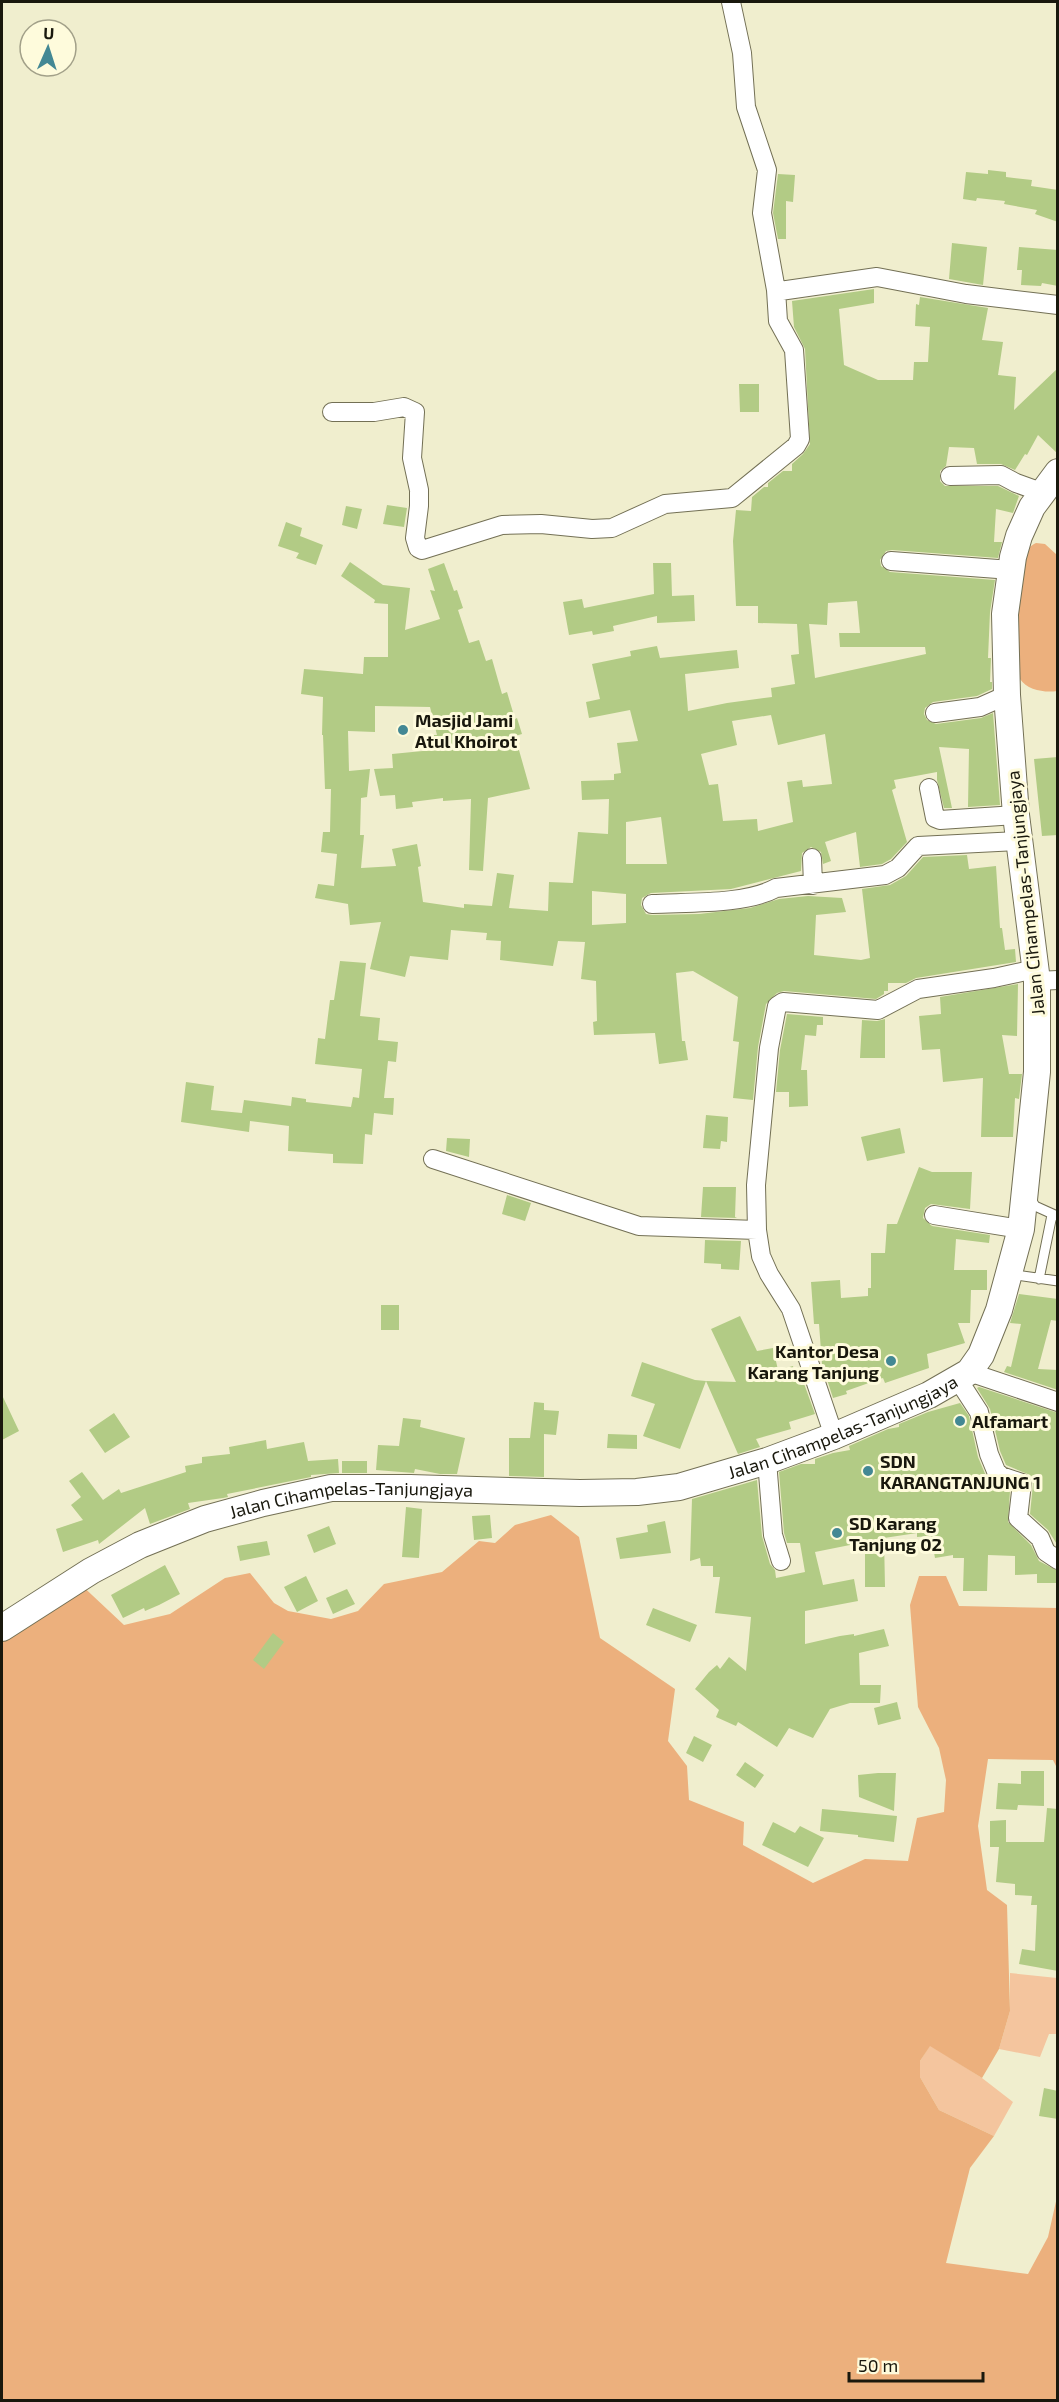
<svg xmlns="http://www.w3.org/2000/svg" width="1059" height="2402" viewBox="0 0 1059 2402" font-family="'Exo 2',sans-serif">
<style>
.green{fill:#f4c59e}
.forest{fill:#ecb07d}
.building{fill:#b2cb85;fill-rule:evenodd}
.lines{fill:none;stroke-linecap:round;stroke-linejoin:round}
.lane-casing{stroke:#737055;stroke-width:11}
.street-casing{stroke:#737055;stroke-width:20}
.secondary-casing{stroke:#737055;stroke-width:28}
.lane{stroke:#fff;stroke-width:9}
.street{stroke:#fff;stroke-width:18}
.secondary{stroke:#fff;stroke-width:26}
.poi-dot{fill:#438894;stroke:#fefbdc;stroke-width:2}
.labels{text-anchor:middle;dominant-baseline:central;stroke-width:6;stroke-linejoin:round;paint-order:stroke}
.poi-label{font-size:18px;font-weight:bold;fill:#19180d;stroke:#fefbdc;text-anchor:start}
.street-label{font-size:18px;fill:#19180d;stroke:#fefbdc}
</style>
<rect width="100%" height="100%" fill="#f0eece"/>
<path class="green" d="M1010,1973L1057,1978V2034H1049L1040,2057L999,2049L1010,2011Z
M930,2045L982,2078L1013,2102L994,2136L939,2110L920,2077V2061Z"/>
<path class="forest" d="M1036,543L1045,544L1057,555V691C1045,693 1027,690 1020,679C1013,667 1015,573 1021,559C1023,553 1031,545 1036,543Z
M551,1515L579,1537L600,1638L675,1689L668,1741L687,1766L689,1800L744,1822L743,1845L813,1883L865,1859L908,1861L917,1818L944,1812L946,1780L939,1748L918,1707L910,1605L919,1576H946L959,1606L1057,1608V1768L1053,1760L988,1759L978,1826L987,1890L1007,1905L1010,2011L999,2049L982,2078L930,2046L920,2061V2077L939,2110L994,2136L970,2168L946,2263L1028,2274L1048,2237L1057,2197V2400H2V1627L76,1580L124,1625L170,1614L225,1578L250,1573L274,1603L288,1611L331,1619L358,1611L384,1584L442,1572L479,1541L495,1543L515,1525Z"/>
<path class="building" d="M988,170L1006,172V177L1032,180L1031,186L1058,190V222L1035,214L1037,210L1004,204L1005,201L977,198L976,201L963,199L966,172L988,174Z
M778,174L795,175L793,202L786,201V239H778L773,213Z
M952,243L987,247L983,285L949,279Z
M1019,247L1058,250V286L1042,283L1041,286L1021,285L1022,270H1017Z
M874,289V303L839,309L844,365L878,380H913L914,362H928L930,327L915,326L916,304L919,305L920,297L988,308L982,340L1003,342L998,375L1016,377L1014,410L1058,368V454L1038,435L1027,455L1025,454L1015,470L1001,464H977L974,448L949,447L946,466L940,471V481L945,486H998L1019,496L1013,513L996,509L994,542H1002L998,558L892,550L886,551L880,560L881,566L890,572L995,580L990,612L988,658H991L990,682H992V689L977,696L933,702L925,708L924,714L927,720L936,724L981,718L993,713L1000,805L968,807L969,749L939,747L952,808H944L937,780V772L894,780L896,788L892,790L907,842L891,859L882,864L860,867L856,832L825,842L831,861L823,864L821,852L811,847L802,853L801,871L731,889L651,893L642,898L641,905L646,914L652,915L699,914L750,908L779,899L808,896L842,898L846,912L816,915L814,955L861,960L870,958L862,889L890,885L906,876L923,857L967,855L969,869L996,866L1000,928H1002L1005,950L1015,949L1016,962L916,978L906,983H888V991H884V994L876,999L784,991L777,993L766,1004L758,1047L753,1100L733,1098L739,1042L733,1041L738,997L693,971L676,973L682,1041H685L688,1060L659,1064L655,1033L594,1035L593,1022L597,1021L596,981L581,979L585,942L558,941L553,966L500,960L501,941L486,940L487,933L451,930L448,960L410,956L405,977L370,969L381,922L350,925L348,904L315,898L318,884L334,886L337,854L321,852L323,832H330L331,789H325L323,735H322L323,697L301,694L304,669L363,674L364,657H388V604L374,603L375,600L341,576L350,562L383,585L410,588L405,630L440,619L430,590L435,591L428,569L444,563L454,591L457,590L463,608L458,610L469,643L479,640L486,661L492,659L502,694L507,692L515,719L517,718L522,734L515,736L530,789L488,798L483,871L469,870L471,799L443,801V798L412,802L413,807L396,809L395,795L380,796L374,769L393,768L392,754L433,750L431,735H437L430,707L375,706V732L348,731L349,771L370,769L367,797L361,798L360,835H364L361,868L396,866L392,849L417,844L421,866L418,867L423,902L464,908V904L492,906L497,873L514,875L509,908L548,911L549,882L573,883L578,832L608,834L609,799L582,800L581,781L614,780V774L621,773L617,743L638,741L630,710L589,718L586,702L600,699L592,664L631,656L630,651L657,646L660,658L737,650L739,668L685,674L688,711L727,703L772,697L771,688L795,684L791,655L799,654L797,624L758,623V606H736L733,541L736,510L751,511L752,497L764,487H768V483L783,471H792V464L803,454L810,444L805,349L794,327L792,301ZM857,601L860,633H839L840,647H925L926,654L815,678L809,624L827,625L828,603ZM771,715L778,745L825,734L832,784L803,787L802,780L787,782L793,822L758,831L757,819L723,821L718,784L709,785L701,754L737,745L732,721ZM661,817L667,864H626V822ZM592,891L626,894V923L592,925Z
M739,384H759V412H740Z
M387,505L407,508L404,527L383,524Z
M346,506L362,509L357,529L342,525Z
M286,522L302,528L300,536L323,545L316,565L296,558L299,553L278,546Z
M653,563H671L672,596L694,595L695,621L657,623V616L613,626L614,631L593,635L592,631L569,635L563,602L582,599L584,608L654,594Z
M1058,757V835L1042,836L1034,759Z
M340,961L366,963L360,1016L380,1018L378,1040L398,1042L396,1062L388,1061L384,1098H394L393,1115L374,1113L372,1135L365,1134L363,1164L333,1163V1154L288,1151L289,1126L250,1121L249,1132L181,1122L186,1082L214,1086L211,1110L242,1113L244,1100L291,1106L292,1097L306,1099V1102L351,1107L353,1097L359,1098L362,1069L315,1064L318,1038L325,1039L330,1000H334Z
M1018,984L1017,1036L1002,1035L1009,1074H1022L1019,1099L1015,1098L1013,1137H981L983,1078L943,1082L940,1049L922,1050L919,1016L941,1014L940,997Z
M787,1014L823,1017V1025H817L816,1036L805,1035L801,1070H807L808,1106L789,1107V1092H776L780,1050Z
M885,1019V1058H860L862,1020L877,1021Z
M706,1115L728,1117L727,1142L721,1141L720,1149L703,1148Z
M900,1128L905,1153L867,1161L861,1137Z
M447,1138L470,1139L469,1157L446,1151Z
M919,1167L932,1172H972L970,1209L931,1204L925,1208L923,1218L932,1226L990,1235L989,1243L956,1239L954,1270H987V1290H971L970,1323H958L965,1343L927,1354L929,1368L885,1383L883,1378L846,1391L847,1394L833,1398L822,1364L819,1324H814L811,1282L840,1280L841,1298L868,1296V1288H871V1253H885L887,1224H897Z
M703,1187H736L735,1217L737,1218L701,1217Z
M507,1195L531,1203L525,1221L502,1214Z
M705,1240L741,1241L739,1270L721,1269V1264L704,1263Z
M1019,1294L1058,1299V1321L1051,1320L1038,1369L1058,1370V1390L1004,1372L1007,1366L1011,1367L1021,1324L1010,1323Z
M381,1305H399V1330H381Z
M740,1316L757,1351L773,1348L778,1370L793,1366L796,1380L802,1378L815,1414L789,1422L791,1429L756,1439L760,1447L738,1454L706,1381L736,1382L711,1329Z
M642,1362L695,1380L706,1381L680,1449L643,1436L655,1404L631,1396Z
M979,1387L1058,1413V1546L1048,1530L1030,1514L1033,1484L1030,1475L1006,1465L1000,1451L990,1409L977,1388Z
M2,1395L19,1431L2,1440Z
M534,1402L544,1403V1410L559,1411L556,1435L544,1434V1477L509,1476V1438H530Z
M960,1403L969,1416L978,1457L986,1476L993,1484L1010,1491L1008,1522L1031,1545L1039,1561L1058,1571V1583H1037V1574L1015,1575V1556L988,1555L987,1591H963L964,1558H953V1555L935,1558L931,1536L917,1537V1533L884,1538L885,1587H865V1542L815,1552L823,1585L854,1579L858,1601L805,1611V1644L840,1636L854,1634V1636L884,1629L889,1646L859,1653L860,1685H881L880,1703H850L830,1709L813,1738L789,1728L777,1747L738,1722L736,1726L716,1717L719,1710L695,1689L709,1672L717,1665L720,1669L729,1657L746,1671L751,1617L715,1613L720,1577H713V1566H701L700,1558L690,1561L692,1499L757,1480L762,1536L770,1564L775,1570L776,1578L805,1572L800,1543H787L784,1533L779,1472L801,1464H815V1459L833,1453L850,1450L849,1446L888,1429L899,1427V1424L928,1412Z
M114,1413L130,1437L105,1453L89,1430Z
M403,1418L421,1420L420,1427L465,1438L457,1474H440L415,1469L414,1473L376,1470L378,1445L399,1446Z
M608,1434L637,1435V1449L607,1448Z
M266,1440L267,1449L304,1442L308,1461L338,1459L339,1473L311,1475V1477L227,1494L228,1497L223,1498L188,1503L190,1509L150,1524L145,1508L99,1544L98,1540L63,1552L56,1529L83,1520L71,1505L81,1497L69,1481L82,1472L103,1500L119,1489L121,1493L186,1472L185,1466L202,1463V1457L230,1454L229,1447Z
M342,1461H367V1473H342Z
M406,1507L422,1509L419,1558L402,1557Z
M490,1515L492,1538L474,1540L472,1516Z
M665,1521L671,1553L620,1559L616,1538L648,1532L647,1525Z
M329,1526L336,1544L314,1553L307,1535Z
M267,1541L270,1555L240,1561L237,1546Z
M165,1565L180,1594L159,1605L145,1611L144,1608L123,1618L111,1595Z
M306,1576L318,1601L297,1612L284,1587Z
M347,1589L355,1604L333,1614L326,1598Z
M653,1608L697,1625L690,1642L646,1625Z
M273,1633L284,1642L264,1669L253,1660Z
M897,1702L901,1719L878,1725L874,1708Z
M694,1736L712,1745L703,1762L686,1753Z
M745,1762L764,1775L755,1788L736,1775Z
M1021,1771H1044V1806L1018,1805L1017,1810L996,1809L998,1783L1021,1784Z
M878,1773H896L894,1811L859,1797L858,1775Z
M1047,1808L1058,1809V1971L1019,1964L1022,1949L1035,1951L1037,1905H1031L1032,1896L1015,1895V1884L996,1882L999,1847H990V1821L1006,1820V1842H1044Z
M822,1809L897,1816L894,1842L858,1837V1835L820,1831Z
M773,1822L795,1833L800,1826L824,1838L808,1867L762,1845Z
M1044,2088L1058,2091V2119L1039,2116Z"/>
<g class="lines">
<g class="lane-casing">
<path id="lane" d="M1030,1198L1035,1206L1057,1216
M1009,1274L1058,1281
M1039,1279L1052,1215"/>
</g>
<g class="street-casing">
<path id="street" d="M731,2L742,53L746,107L767,170L762,213L776,290L780,291L877,277L966,294L1058,305
M332,412H374L404,407L415,412L412,458L419,490V506L415,538L418,548L422,550L502,525L541,524L592,529L612,528L665,504L732,498L796,446L800,439L794,350L778,321L776,290
M950,476L1001,475L1016,483L1041,492
M891,561L1011,570
M935,713L980,707L1007,695
M929,788L935,818L940,820L1016,815
M812,858L813,885
M652,904C687,902 745,905 776,888L885,875L898,868L918,846L1018,841
M1037,981L1058,980
M433,1159L639,1226L757,1230
M934,1215L1021,1229
M969,1372L1058,1402
M957,1378L979,1412L989,1454L996,1471L1001,1476L1022,1483L1018,1518L1040,1538L1046,1552L1058,1560
M834,1436L791,1309L769,1274L761,1256L757,1230L756,1185L769,1048L777,1006L783,1002L878,1010L918,989L994,978L1035,969
M767,1461L773,1535L781,1561"/>
</g>
<g class="secondary-casing">
<g id="secondary">
<path id="s1" d="M2,1628L91,1571L140,1545L205,1519L263,1503L331,1488H410L580,1493L637,1492L679,1487L767,1461L834,1436L929,1395L969,1372L981,1355L999,1310L1021,1229L1037,1072V981L1016,815L1007,695L1005,614L1013,557L1019,536L1032,507L1058,472"/>
</g>
</g>
<use href="#lane" class="lane"/>
<use href="#street" class="street"/>
<use href="#secondary" class="secondary"/>
</g>
<g class="poi-dot">
<circle cx="403" cy="730" r="6"/>
<circle cx="891" cy="1361" r="6"/>
<circle cx="960" cy="1421" r="6"/>
<circle cx="868" cy="1471" r="6"/>
<circle cx="837" cy="1533" r="6"/>
</g>
<g class="labels">
<g class="poi-label">
<text x="415" y="720">Masjid Jami<tspan x="415" dy="21">Atul Khoirot</tspan></text>
<text x="879" y="1351" text-anchor="end">Kantor Desa<tspan x="879" dy="21">Karang Tanjung</tspan></text>
<text x="972" y="1421">Alfamart</text>
<text x="880" y="1461">SDN<tspan x="880" dy="21">KARANGTANJUNG 1</tspan></text>
<text x="849" y="1523">SD Karang<tspan x="849" dy="21">Tanjung 02</tspan></text>
</g>
<g class="street-label">
<text transform="translate(1025 893) rotate(-96)">Jalan Cihampelas-Tanjungjaya</text>
<text stroke="none"><textPath href="#s1" startOffset="884">Jalan Cihampelas-Tanjungjaya</textPath></text>
<text stroke="none"><textPath href="#s1" startOffset="380">Jalan Cihampelas-Tanjungjaya</textPath></text>
</g>
</g>
<rect width="1059" height="2402" fill="none" stroke="#19180d" stroke-width="6"/>
<g transform="translate(48 48) rotate(3)"><circle r="28" fill="#fefbdc" stroke="#a2a089" stroke-width="1.5"/>
<path d="M0-4.5L10 22L0 15L-10 22Z" fill="#438894"/>
<text y="-9" font-size="16" font-weight="bold" text-anchor="middle" fill="#19180d">U</text>
</g>
<path d="M849 2372v9h134v-9" fill="none" stroke="#19180d" stroke-width="3"/>
<text x="858" y="2372" font-size="18" fill="#19180d" stroke="#fefbdc" stroke-width="4.5" paint-order="stroke">50 m</text>
</svg>
